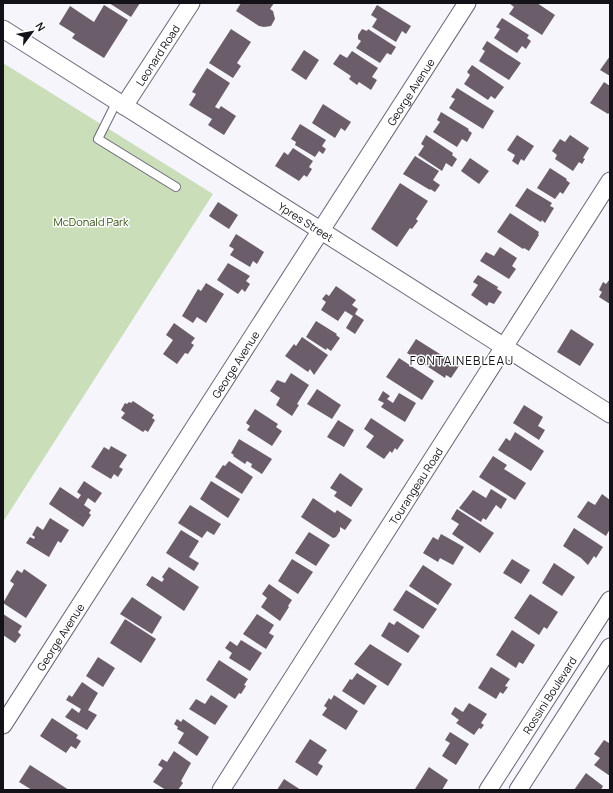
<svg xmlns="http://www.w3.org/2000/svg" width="613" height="793" viewBox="0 0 613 793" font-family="Manrope,sans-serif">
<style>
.green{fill:#c9deb9}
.building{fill:#6b5e6a}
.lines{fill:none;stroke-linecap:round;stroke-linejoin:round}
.lane-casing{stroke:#6a6878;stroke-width:10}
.street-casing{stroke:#6a6878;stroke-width:19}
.lane{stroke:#fff;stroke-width:8}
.street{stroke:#fff;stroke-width:17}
.labels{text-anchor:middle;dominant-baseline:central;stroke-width:3;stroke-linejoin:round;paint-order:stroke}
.street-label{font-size:11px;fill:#131218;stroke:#fff}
.park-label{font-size:11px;fill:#31500e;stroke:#fff}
.neighbourhood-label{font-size:12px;letter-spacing:1px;fill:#131218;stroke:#fff}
</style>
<rect width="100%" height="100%" fill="#f6f5fc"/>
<path class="green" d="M3,63L213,194L3,522Z"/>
<path class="building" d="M109,3H140L131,17Z
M241,3H274L270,9L273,11L275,19L271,26L264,27L259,26L236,11Z
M509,3H537L555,15L542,35L509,14L514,7Z
M104,5L128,20L104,58L72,38L75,34L59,24L70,6L94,22Z
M377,5L411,26L406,34L402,31L396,42L372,27L377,19L371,15Z
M502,18L529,35L527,38L531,41L526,49L522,46L517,53L494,38L500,29L496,27Z
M231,29L251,42L237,63L241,66L233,78L209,63Z
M362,29L367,31L368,29L396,47L391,55L387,53L380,63L356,48L361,41L358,39V35Z
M487,41L521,63L509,80L479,61L485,51L482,49Z
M304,50L319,60L306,80L291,70Z
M352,51L378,68L372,77L377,80L371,90L359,82L357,85L349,79L351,76L333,64L340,54L347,58Z
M610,56V76L600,70Z
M472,65L504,87L495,99L491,96L488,100L464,84L470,75L467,72Z
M207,68L230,83L215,107L219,109L221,106L236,116L224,135L208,125L212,119L189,105L196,94L192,92Z
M604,82L610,86V112L608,114L590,103Z
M457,88L494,111L483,129L449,108L455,99L451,97Z
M323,104L351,122L345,131L341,128L335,138L312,123Z
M441,112L469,129L468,130L472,133L467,142L462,139L457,147L433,132L440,122L437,120Z
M300,124L326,140L322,146L326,149L323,154L319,151L315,157L295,145L296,142L291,139Z
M426,135L453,153L452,155L457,159L452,167L446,163L442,171L418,155L424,146L421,144Z
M517,135L534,146L524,161L521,159L518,165L512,161L515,155L507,150Z
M570,135L589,148L583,158L585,159L582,164L579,162L573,171L555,159L557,155L552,151L560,139L565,142Z
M293,148L313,161L309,167L312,169L307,177L304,175L299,181L275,166L284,152L288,155Z
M415,156L439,171L433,180L440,185L435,192L430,189V190L403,174Z
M470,158L489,171L479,184L461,171Z
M550,168L567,179L566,180L570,183L563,194L560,192L555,199L537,188Z
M400,183L428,201L416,219L418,221L412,229L410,228L397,247L371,229Z
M527,188L552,203L550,206L554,208L545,223L542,220L541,222L515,206Z
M218,202L238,215L229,229L209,216Z
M510,213L539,232L538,234L539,235L529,251L524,248L523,249L497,232Z
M236,234L264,252L257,264L253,261L250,267L230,255L234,249L229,246Z
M500,247L517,258L512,266L516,269L509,279L480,261L486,252L494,256Z
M228,263L250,276L246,281L250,284L245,292L242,289L238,294L217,280Z
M478,275L498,287L497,289L502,292L494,304L489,302L487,306L471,295L478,285L473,282Z
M610,279V304L599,297L602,292L599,290L603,282L606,284Z
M206,283L224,294L206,323L197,317L193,323L182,316L198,289L201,291Z
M336,286L356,300L352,305L358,309L355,314L364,320L355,334L346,328L353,316L345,311L338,321L321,310L326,302L322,299L326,294L329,296Z
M316,321L337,334L336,335L340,338L331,351L327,348L326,350L306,337Z
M174,323L195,338L191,343L194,345L188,354L185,353L177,364L163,354L173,340L166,335Z
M571,329L594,344L580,366L557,352Z
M302,337L328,355L314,375L310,369L308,372L285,356L294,344L296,346Z
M416,339L459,366L451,378L446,375L445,378L407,353Z
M399,358L434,381L422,400L386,377Z
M291,373L309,385L297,404L299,405L292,416L276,405L280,398L270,391L277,380L285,383Z
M317,389L341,405L332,419L307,404Z
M383,391L390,396L387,399L393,403L399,393L416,403L405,422L381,407L384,403L378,400Z
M133,401L154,415L152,418L155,420L148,432L145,430L143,432L121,418L125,413L121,410L125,403L127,404L129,402L131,403Z
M524,405L543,417L538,426L545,430L539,440L513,423Z
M255,409L278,424L276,427L282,431L272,446L247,430L250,426L246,423Z
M371,418L404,440L397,450L395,448L392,453L390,451L384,459L366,447L374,436L364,429Z
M338,420L354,430L344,447L327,437Z
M515,432L544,451L531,471L498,450L506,438L510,441Z
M239,439L272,459L262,474L251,467L252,464L247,461L245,464L233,456L234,455L231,453Z
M111,446L127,455L119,467L123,469L118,477L114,474L111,479L91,467L104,447L109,450Z
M493,456L507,465L504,469L526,483L515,500L479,477Z
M229,461L253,477L242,494L215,477L223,465L225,466Z
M340,473L363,489L351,507L334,496L337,492L330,488Z
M84,481L102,493L95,503L88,498L84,505L91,510L89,513L91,515L83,527L49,504L60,487L78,499L81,495L77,492Z
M211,481L240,499L228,518L200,499Z
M491,489L507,499L501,509L496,505L486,520L483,518L481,522L459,508L473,490L486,498Z
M602,494L610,500V529L606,536L577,517L588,501L595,505Z
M313,498L335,513L337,510L352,520L345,530L340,527V531L336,537L333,538L301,517Z
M190,505L221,524L214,535L207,531L202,538L178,523Z
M457,509L494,533L480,553L452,534L459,524L451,519Z
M50,518L69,530L61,543L58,541L49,557L26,543L30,537L34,539L35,537L32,535L37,526L43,530Z
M574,528L603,547L596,558L594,556L588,565L581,558L563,546Z
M181,530L199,541L189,557L199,563L194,571L166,553Z
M309,532L330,545L316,566L295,553Z
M441,534L464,547L453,565L440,558L438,562L423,553L433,537L438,540Z
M292,559L313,572L298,594L278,581Z
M512,559L530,570L521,584L503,573Z
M554,563L575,577L562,596L542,583Z
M423,565L452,584L438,605L409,586Z
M169,567L199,587L184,611L146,585L152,576L162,582L164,579L162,577Z
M24,569L47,585L26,618L3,603L14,584L10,581L17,570L22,573Z
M269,584L292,600L288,606L289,607L280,621L261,607L267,598L262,594Z
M406,590L437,609L423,629L393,610Z
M530,594L558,612L547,629L544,627L539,635L514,618Z
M132,597L162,617L152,634L120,614Z
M3,614L22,626L18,632L21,635L15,643L3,635Z
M257,614L274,625L269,633L274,636L266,649L243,634Z
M125,619L156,639L141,663L110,643Z
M397,621L420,636L408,653L381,636L389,622L394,625Z
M512,630L535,645L523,664L519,662L516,668L496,655Z
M241,640L262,653L250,671L229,658L232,653L225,648L230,641L237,646Z
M370,644L402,664L388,686L354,664Z
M98,657L115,668L103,687L86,676Z
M219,660L248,679L244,685L246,686L241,694L239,693L235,699L206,680Z
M491,667L510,679L505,686L508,687L503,694L500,692L496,699L478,688Z
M357,673L377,686L364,705L342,691L350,679L352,680Z
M82,682L98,693L88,710L97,715L87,730L65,717L72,708L79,713L81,709L66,700L69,695L72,697Z
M211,695L228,706L215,725L189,709L196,699L205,704Z
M334,695L358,711L346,730L322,715L327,708L324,706L329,698L331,700Z
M469,703L487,714L481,723L484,725L481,729L479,728L474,735L456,723L459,720L451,714L455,707L463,712Z
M52,718L78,735L76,738L81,741L76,749L71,746L66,753L40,736Z
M177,719L181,722L183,719L209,737L197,756L178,743L184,733L177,729L178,727L174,724Z
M450,732L469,744L456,765L442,756L450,743L445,740Z
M310,739L327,750L318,763L323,766L317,776L295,762Z
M604,740L609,743L610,741V776L594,765L600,758L594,754Z
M174,751L191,763L181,781L183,783L178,790H166L153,782L163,768L158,765L162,759L167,762Z
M30,765L69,790H32L19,782Z
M429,767L448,780L442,790L415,789Z
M586,773L603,786L601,790H574Z
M284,779L301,790H277Z"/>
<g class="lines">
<g class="lane-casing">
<path id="lane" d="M117,101L98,139L176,187"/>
</g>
<g class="street-casing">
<g id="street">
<path id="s1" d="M3,29L610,414"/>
<path id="s2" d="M124,106L191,3"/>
<path id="s3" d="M3,725L467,3"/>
<path id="s4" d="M221,790L610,181"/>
<path id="s5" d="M488,790L610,600"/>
<path d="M518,790L610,647"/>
</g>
</g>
<use href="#lane" class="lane"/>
<use href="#street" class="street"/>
</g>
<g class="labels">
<g class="street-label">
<text stroke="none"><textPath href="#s2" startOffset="61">Leonard Road</textPath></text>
<text stroke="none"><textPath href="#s3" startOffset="753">George Avenue</textPath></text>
<text stroke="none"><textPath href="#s1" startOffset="359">Ypres Street</textPath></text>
<text stroke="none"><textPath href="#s3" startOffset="429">George Avenue</textPath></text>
<text stroke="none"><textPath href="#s4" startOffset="361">Tourangeau Road</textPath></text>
<text stroke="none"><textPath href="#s3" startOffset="105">George Avenue</textPath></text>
<text stroke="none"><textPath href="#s5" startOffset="113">Rossini Boulevard</textPath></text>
</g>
<g class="park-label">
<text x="91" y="221">McDonald Park</text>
</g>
<g class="neighbourhood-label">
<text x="462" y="360">FONTAINEBLEAU</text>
</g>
</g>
<rect width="613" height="793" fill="none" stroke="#131218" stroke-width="8"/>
<g transform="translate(32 32) rotate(58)" stroke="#ffffff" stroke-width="3" paint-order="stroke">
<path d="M0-3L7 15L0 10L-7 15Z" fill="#131218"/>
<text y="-6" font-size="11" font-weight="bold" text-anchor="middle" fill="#131218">N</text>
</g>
</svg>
